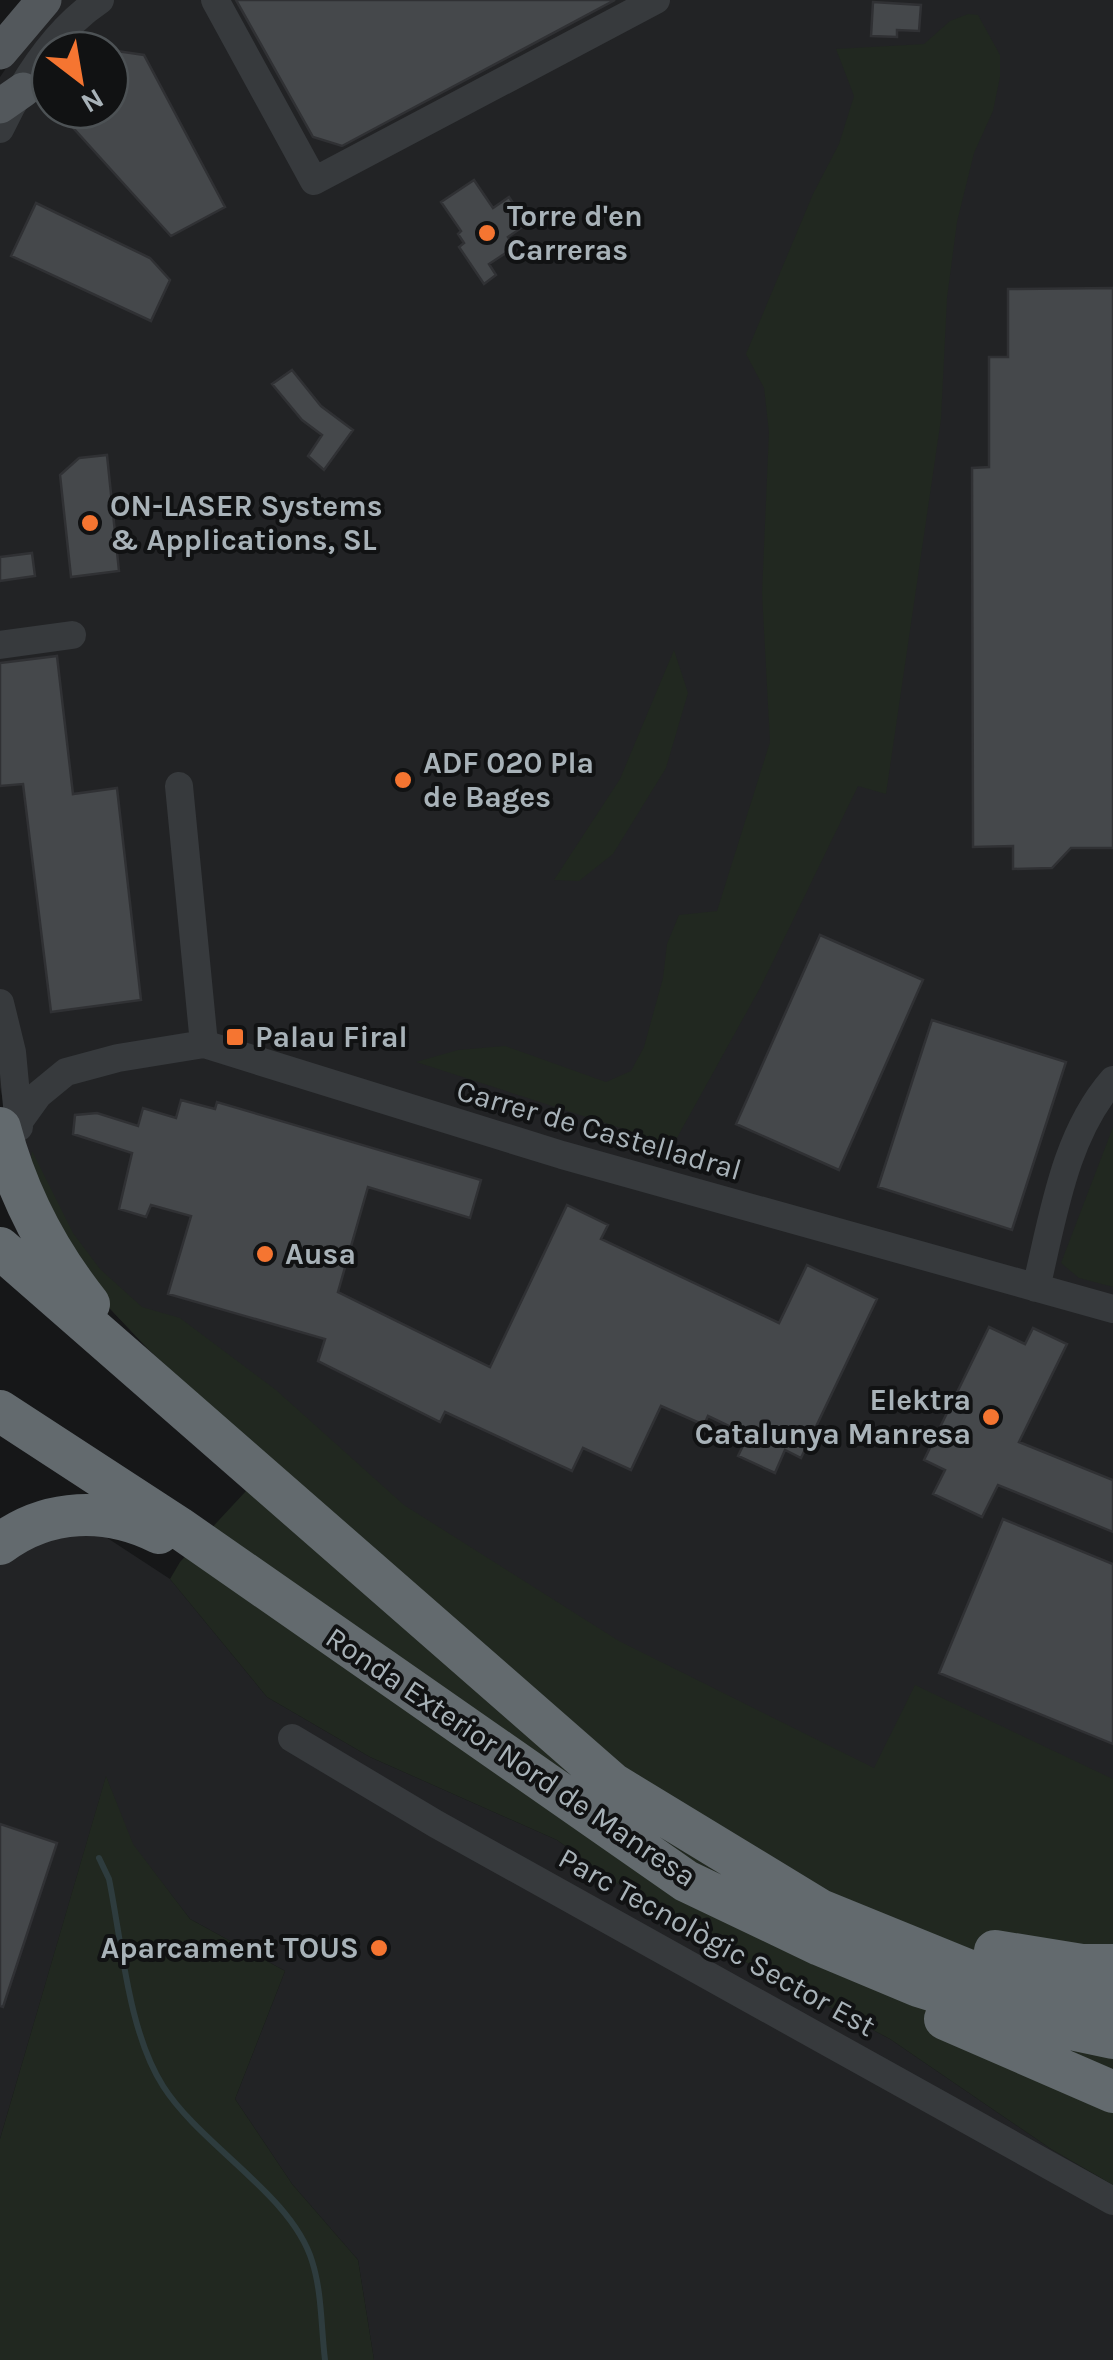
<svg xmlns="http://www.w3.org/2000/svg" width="1113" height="2360" viewBox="0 0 1113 2360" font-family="Karla,sans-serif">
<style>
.built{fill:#222325;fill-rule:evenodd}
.green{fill:#212820}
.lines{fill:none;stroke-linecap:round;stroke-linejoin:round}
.stream{stroke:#2e3c3e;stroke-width:6}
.building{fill:#45484b;stroke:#303134;stroke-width:2.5}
.minor{stroke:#373a3d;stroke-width:28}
.major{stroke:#53585c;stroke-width:35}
.highway{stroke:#636a6e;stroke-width:42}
.poi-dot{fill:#f57531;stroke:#111213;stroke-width:4}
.labels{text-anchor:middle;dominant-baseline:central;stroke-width:8;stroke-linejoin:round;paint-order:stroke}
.poi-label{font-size:30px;font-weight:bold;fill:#a8b2b8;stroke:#111213;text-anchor:start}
.street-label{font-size:30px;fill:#a8b2b8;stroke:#111213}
</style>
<rect width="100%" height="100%" fill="#161718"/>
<path class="built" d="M61,0H1113V1948L242,1434L148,1349L97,1295L9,1130L0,1087V77L46,10ZM50,50H110V110H50Z
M89,1526L170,1579L267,1697L370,1757L557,1840L618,1884L754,1967L890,2039L1051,2149L1113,2185V2360H374L358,2260L292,2184L235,2099L285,1971L190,1919L132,1844L106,1777L0,2139V1562L18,1550Z"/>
<path class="green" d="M968,14L978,15L1000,55V77L993,111L974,153L957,222L947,298L941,419L886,794L858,786L760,988L673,1145L416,1062L458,1050L505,1046L606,1082L631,1071L644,1047L663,978L667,944L679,915L717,911L770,742L762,593L769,432L764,388L746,354L813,194L839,144L854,96L836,49L924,44L950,21Z
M674,650L688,693L666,768L613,854L579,881L554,880L620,779Z
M1113,1127V1287L1079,1278L1061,1263Z
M32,1151L73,1233L100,1269L142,1307L180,1318L276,1390L404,1505L619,1641L874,1768L915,1685L1113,1779V2185L1051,2149L890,2039L754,1967L618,1884L557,1840L370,1757L267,1697L170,1579L180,1562L272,1463L148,1349L97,1295L28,1181Z
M106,1776L133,1844L190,1919L285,1971L235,2099L292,2184L358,2260L374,2360H0V2139Z"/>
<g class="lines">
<path class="stream" d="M99,1858L109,1879C122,1943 128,2031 163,2086C201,2146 292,2195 312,2261C322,2292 321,2327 325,2360"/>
</g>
<path class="building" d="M236,0H615L342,146L313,137Z
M873,2L921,5L919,31L897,30V37L871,36Z
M110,50L144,55L225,207L171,236L57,110H110Z
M474,180L493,208L509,197L527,224L508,237L515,247L489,264L496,275L484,284L459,247L464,243L458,234L461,231L441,202Z
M36,203L150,258L170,280L151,321L11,256Z
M1113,288V848H1071L1052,868L1013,869V846L973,847L972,468L989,467V357H1008V289Z
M292,370L321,406L353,430L324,470L308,456L322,435L302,420L272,384Z
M107,455L119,571L71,577L60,475L79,458Z
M32,553L35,576L0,581V557Z
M57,656L73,794L117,788L141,1000L51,1012L23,784L0,786V663Z
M820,935L923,980L839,1170L736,1124Z
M932,1020L1066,1062L1012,1230L878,1187Z
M181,1100L215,1109L217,1102L481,1180L470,1218L368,1187L338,1292L490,1367L567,1205L608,1225L601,1239L779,1323L807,1265L877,1299L801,1458L785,1450L775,1473L738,1456L748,1435L708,1416L704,1425L661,1406L631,1470L583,1448L572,1471L445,1412L440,1422L318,1361L325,1339L168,1294L191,1216L151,1205L146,1217L119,1209L132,1153L73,1134L75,1115L97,1113L138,1126L143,1108L176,1118Z
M989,1327L1025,1344L1033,1328L1067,1344L1019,1442L1113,1480V1532L998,1485L982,1517L933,1494L945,1470L924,1460Z
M1003,1519L1113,1564V1744L939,1673Z
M0,1824L57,1843L3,2007L0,2006Z"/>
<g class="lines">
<path class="minor" d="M215,0L314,181L656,0
M0,129C23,81 56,29 100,0
M0,645L72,635
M179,786L204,1044
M0,1003L12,1052L19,1127
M20,1120L38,1095L66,1072L118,1058L204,1044L562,1155L1113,1309
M1036,1288C1053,1218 1064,1136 1113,1080
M292,1738L436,1824L1113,2201"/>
<path class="major" d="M0,52L44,0
M0,106L23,90"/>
<path class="highway" d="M0,1128C17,1193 47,1251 89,1304
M0,1248L613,1784L820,1910L965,1969L1113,2007
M0,1411L178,1527L686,1881L820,1945L918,1986L1028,2020L1113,2038
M0,1544C48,1508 107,1507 159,1533
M995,1951L1082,1965H1113
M945,2019L1113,2092"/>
</g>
<g class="poi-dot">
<circle cx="487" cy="233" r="10"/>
<circle cx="90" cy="523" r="10"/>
<circle cx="403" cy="780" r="10"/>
<rect x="225" y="1027" width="20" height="20" rx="5"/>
<circle cx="265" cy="1254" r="10"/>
<circle cx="991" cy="1417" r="10"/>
<circle cx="379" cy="1948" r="10"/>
</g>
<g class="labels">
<g class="poi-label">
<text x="507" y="216">Torre d'en<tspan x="507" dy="34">Carreras</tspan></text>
<text x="110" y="506">ON-LASER Systems<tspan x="110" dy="34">&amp; Applications, SL</tspan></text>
<text x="423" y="763">ADF 020 Pla<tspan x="423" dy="34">de Bages</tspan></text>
<text x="255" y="1037">Palau Firal</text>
<text x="285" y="1254">Ausa</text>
<text x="971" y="1400" text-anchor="end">Elektra<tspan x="971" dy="34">Catalunya Manresa</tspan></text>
<text x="359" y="1948" text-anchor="end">Aparcament TOUS</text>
</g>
<g class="street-label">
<text transform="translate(599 1130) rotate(16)">Carrer de Castelladral</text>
<text transform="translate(511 1757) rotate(34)">Ronda Exterior Nord de Manresa</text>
<text transform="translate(717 1942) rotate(29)">Parc Tecnològic Sector Est</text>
</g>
</g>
<g transform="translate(80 80) rotate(149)"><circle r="48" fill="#111213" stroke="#4d5255" stroke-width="2.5"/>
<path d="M0-8L18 38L0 25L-18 38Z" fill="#f57531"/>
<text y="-15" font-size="28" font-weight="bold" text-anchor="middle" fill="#a8b2b8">N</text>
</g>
</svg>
